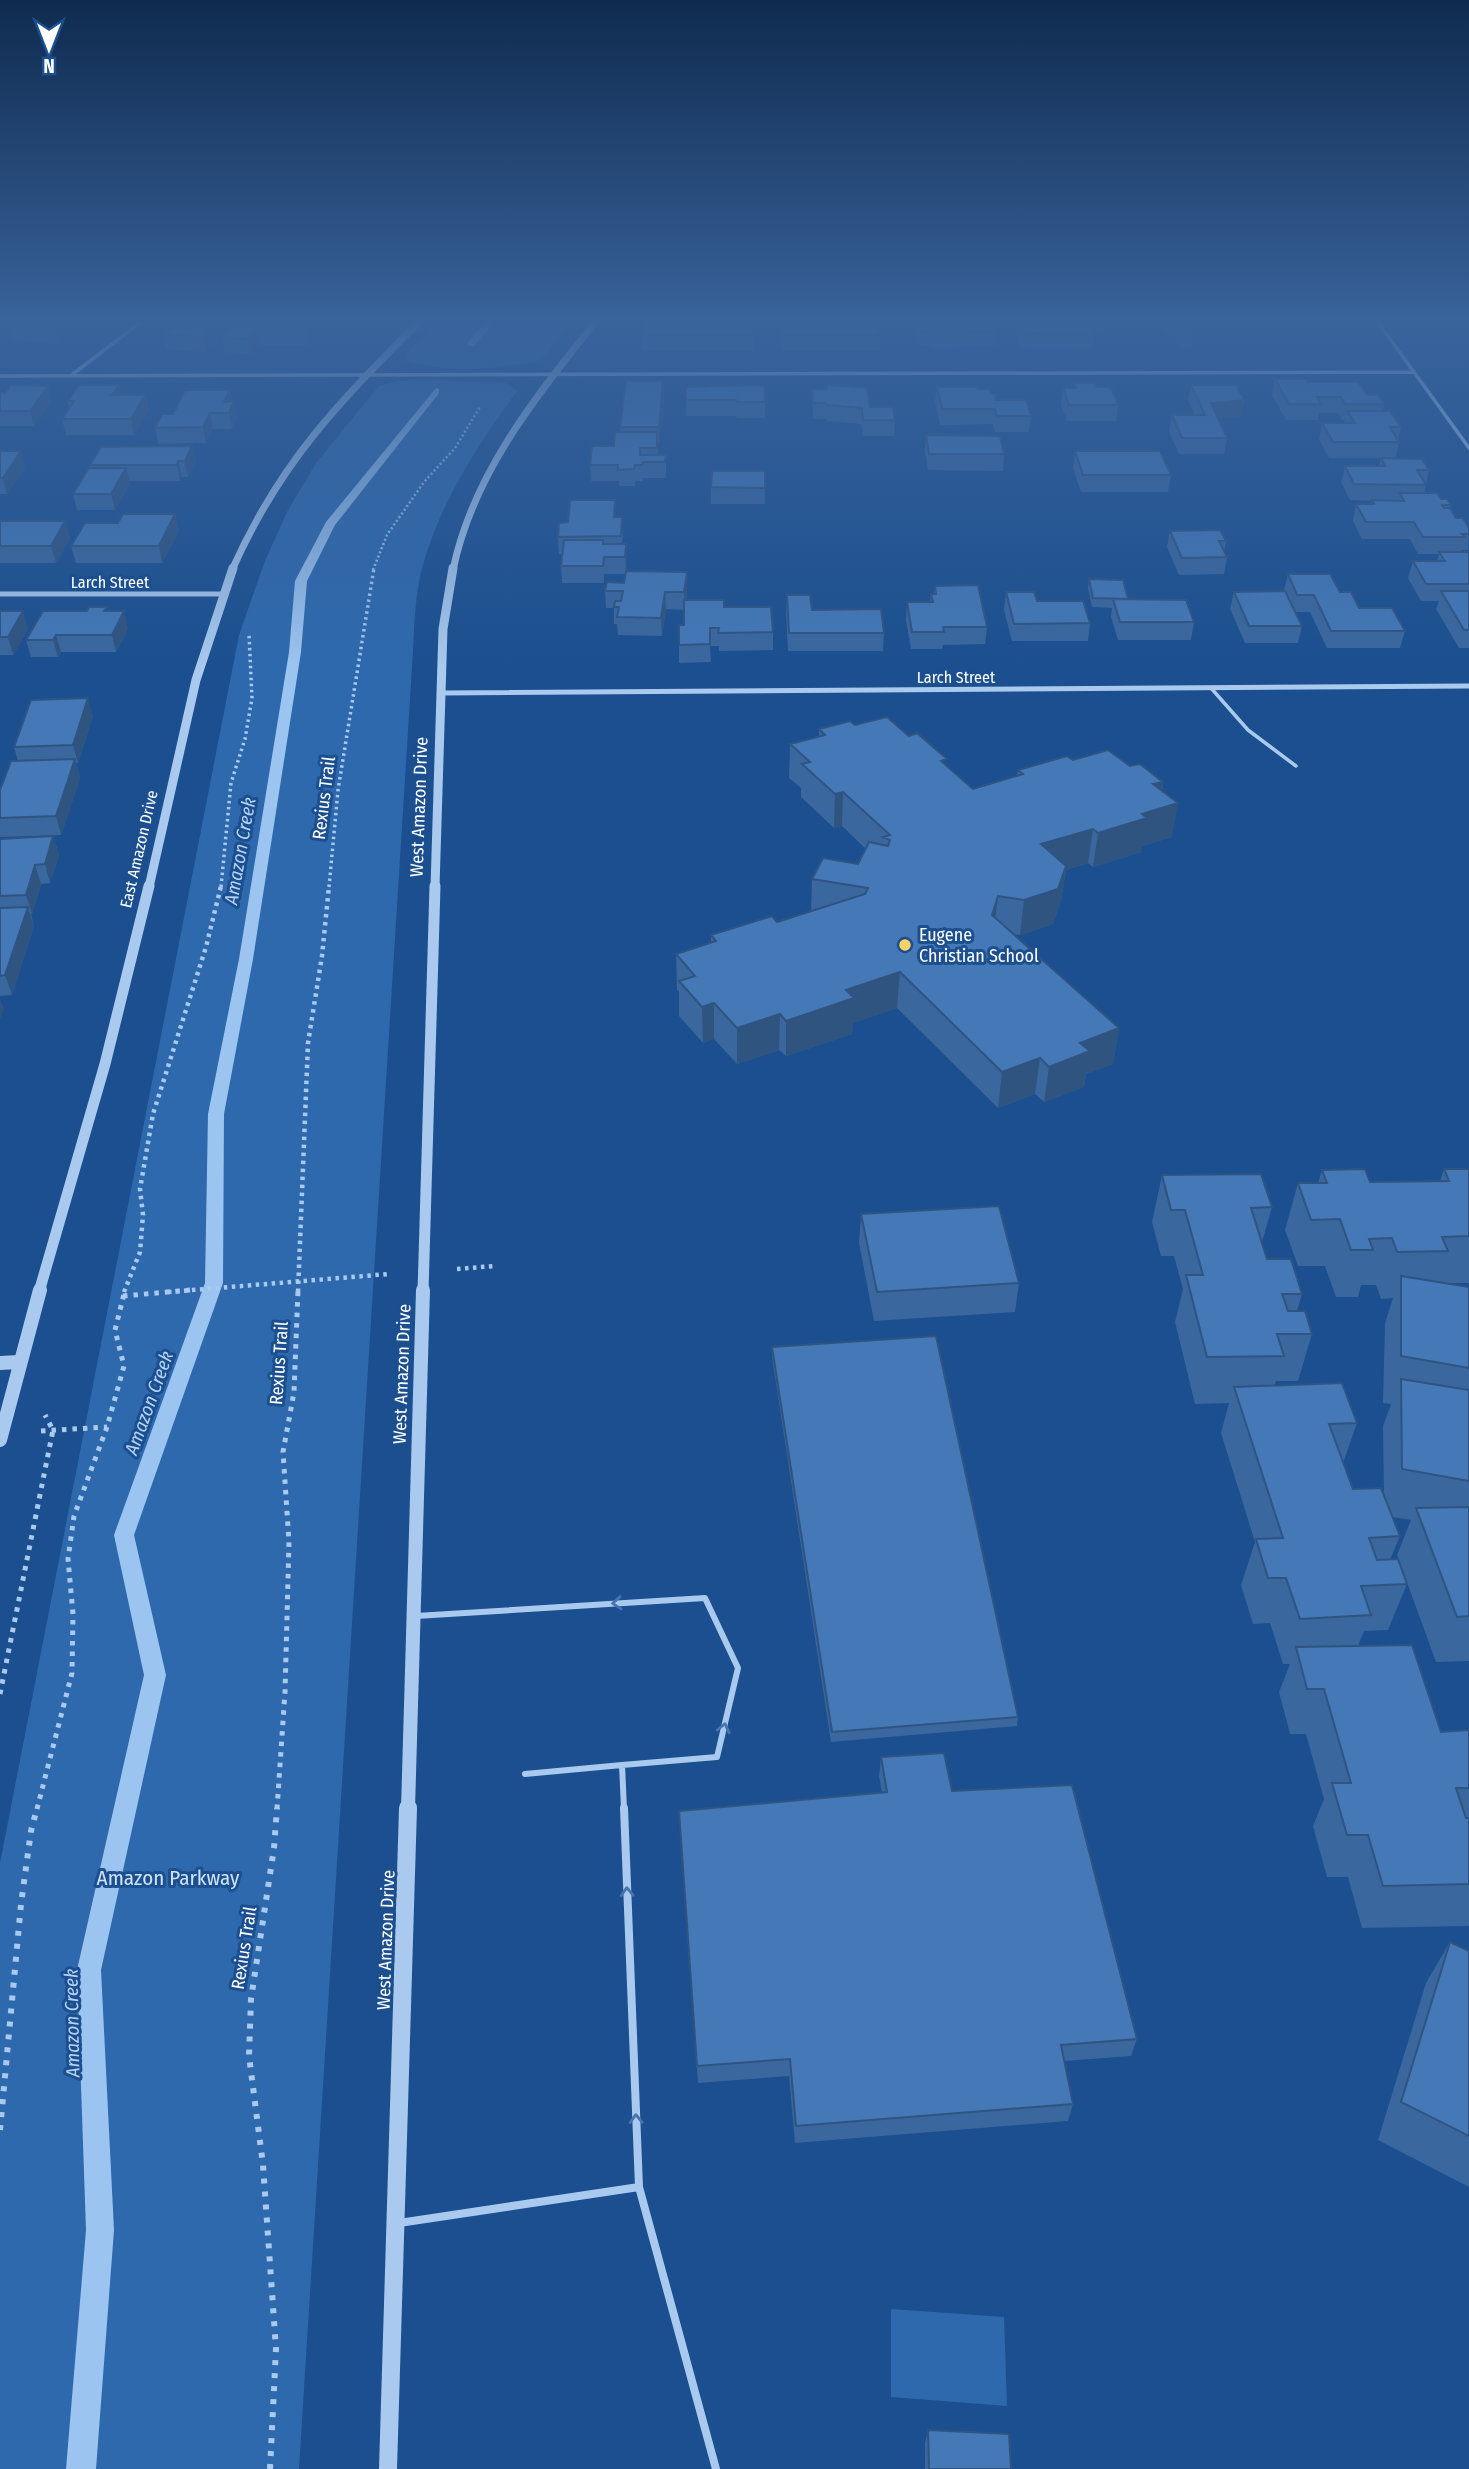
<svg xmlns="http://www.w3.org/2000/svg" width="1469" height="2469" viewBox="0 0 1469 2469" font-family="'Fira Sans Condensed',sans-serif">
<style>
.green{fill:#2e69ad}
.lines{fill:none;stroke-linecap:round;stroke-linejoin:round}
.stream{fill:#9cc4f0;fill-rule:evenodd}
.path-far4{stroke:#a9c9ee;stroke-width:2.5;stroke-dasharray:2 2.5;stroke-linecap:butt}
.path-far3{stroke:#a9c9ee;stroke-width:3.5;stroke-dasharray:2.5 3.5;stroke-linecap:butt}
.path-far2{stroke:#a9c9ee;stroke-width:4.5;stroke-dasharray:3.5 4.5;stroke-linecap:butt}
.path-far1{stroke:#a9c9ee;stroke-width:5;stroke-dasharray:4.5 6;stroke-linecap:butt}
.path{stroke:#a9c9ee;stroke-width:6;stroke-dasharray:5 8;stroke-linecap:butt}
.service-far2{stroke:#a9c9ee;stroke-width:3.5}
.service-far1{stroke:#a9c9ee;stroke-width:6}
.service{stroke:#a9c9ee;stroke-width:8}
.minor-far1{stroke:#a9c9ee;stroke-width:3.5}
.minor{stroke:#a9c9ee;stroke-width:5}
.tertiary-far4{stroke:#a9c9ee;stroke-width:7}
.tertiary-far3{stroke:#a9c9ee;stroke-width:9}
.tertiary-far2{stroke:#a9c9ee;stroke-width:11}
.tertiary-far1{stroke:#a9c9ee;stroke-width:14}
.tertiary{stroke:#a9c9ee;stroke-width:18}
.wall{fill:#3a679d}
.shaded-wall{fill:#305480}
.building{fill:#4478b7;stroke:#305480;stroke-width:2}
.oneway{stroke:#4674ac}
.poi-dot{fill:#ffd166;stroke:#1b4f8f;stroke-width:2.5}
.labels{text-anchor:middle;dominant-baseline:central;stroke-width:6;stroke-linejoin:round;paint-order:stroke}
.far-street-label{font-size:16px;fill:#fff;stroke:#1b4f8f}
.street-label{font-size:18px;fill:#fff;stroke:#1b4f8f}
.poi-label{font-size:18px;fill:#fff;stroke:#1b4f8f;text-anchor:start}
.water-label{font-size:19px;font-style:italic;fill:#b5d3f5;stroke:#1b4f8f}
.near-park-label{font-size:21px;fill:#cfe3fa;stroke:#1b4f8f}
</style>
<rect width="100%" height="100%" fill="#1b4f8f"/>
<path class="green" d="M438,321H572L544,357L537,361C496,370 447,373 406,361L404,356Z
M433,380L506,383L517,391C476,447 437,507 420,576C414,605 414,638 412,667L299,2469H0V1863L239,635L265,561L287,512L316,463L379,386L398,381Z
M891,2309L1004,2317L1007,2406L891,2397Z"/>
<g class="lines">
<path class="stream" d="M486,321H495L474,346H468V342Z
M436,388L439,389V393L335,525L307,581L301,652L253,959L224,1114L223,1283L134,1535L166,1675L101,1970L114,2230L96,2469H66L86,2230L77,1970L144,1675L114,1535L205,1283L208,1114L239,959L289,652L295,581L326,522Z"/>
<path class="path-far4" d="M373,570L387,535L424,482L455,448L480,407"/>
<path class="path-far3" d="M221,887L231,783L245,739L252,698L249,634
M329,887L338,790L374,568"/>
<path class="path-far2" d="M457,1269L495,1266
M124,1292L140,1252L143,1215L140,1189L153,1114L206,947L221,886
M168,1292L389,1274
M298,1292L308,1043L322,956L329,886"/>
<path class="path-far1" d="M123,1296L190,1290
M41,1431L107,1427
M0,1694L53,1430L45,1415
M37,1809L72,1673L73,1614L68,1559L74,1516L107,1427L124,1366L115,1330L125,1290
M277,1809L285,1692L289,1542L283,1452L294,1392L298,1290"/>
<path class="path" d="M0,2130L21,1904L31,1831L37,1808
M270,2469L276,2349L263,2165L249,2056L251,1999L274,1848L277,1808"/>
<path class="service-far2" d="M1211,688L1248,730L1296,766"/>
<path class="service-far1" d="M416,1616L705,1598L738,1668L717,1757L622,1765L624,1809
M525,1774L622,1765"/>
<path class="service" d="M624,1808L639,2187
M399,2223L639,2187L716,2469"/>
<path class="minor-far1" d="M1377,321L1469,448
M73,374L142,321
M0,376L1414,372"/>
<path class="minor" d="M0,594H221
M442,693L1469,686"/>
<path class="tertiary-far4" d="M232,570C280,462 338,403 420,321
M453,570C473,473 536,397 596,321"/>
<path class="tertiary-far3" d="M149,887L196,680L233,568
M435,887L443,629L453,568"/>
<path class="tertiary-far2" d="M39,1292L105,1064L149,886
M423,1292L435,886"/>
<path class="tertiary-far1" d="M0,1363L19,1362
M0,1440L40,1290
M408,1809L423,1290"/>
<path class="tertiary" d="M388,2469L408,1808"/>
</g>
<path class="wall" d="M15,321H88L86,322H83L84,325L59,344L13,340L10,325Z
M173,321L328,333L307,345H260L250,354L225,352L222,338L206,352L166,349L163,334L166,331L165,327Z
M753,321V350H643L642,335Z
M782,321L880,335L879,350H782Z
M915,321H992L995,331L994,346L931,348L930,345H917L914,331Z
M1017,321H1111L1110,324H1107L1106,329H1091L1094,334L1092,349L1020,347L1016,336Z
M1165,321H1200L1198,343L1192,344L1191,348L1179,346L1173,334H1166L1164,327Z
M1275,379L1308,382L1367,395L1384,404L1383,411L1401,427L1398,440L1399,442L1396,458H1329L1319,439L1322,423H1344L1345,420H1342L1338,413H1319L1318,420H1286L1272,395Z
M663,381L664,397L659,443H658V455H666V478H643V481H635V486H619V481H591L590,465L614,446L620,432V427Z
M1074,383L1097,387L1118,405L1116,421H1067L1061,404L1063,388H1074Z
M1191,385L1244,400L1241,416L1218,418L1227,438L1224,454H1179L1169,431L1172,415H1195L1188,400Z
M686,387L765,402V418H737L736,416H686Z
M937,387L978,389L991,393L996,400L1031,416L1029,432H995L993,424L940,425L935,402Z
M812,389L870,407L895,420L894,436H863L861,424L826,421V419H813Z
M230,390L232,401L237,417L232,429H213L206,443L158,444L155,428L173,414Z
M0,393L52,401L34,426H0Z
M121,395H145L149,411L134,435H66L62,419L69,408L68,401Z
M926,435L1004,454L1003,471L928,470L925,451Z
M192,446L196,462L188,477H182L180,481H129L130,484L115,510H77L73,494L91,468L90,465Z
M0,451L25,467L7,494H0Z
M1075,451L1171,475L1168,492H1081L1073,468Z
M1381,458L1429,470L1424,493L1441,499L1451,505L1450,509L1456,518L1469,528L1468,550H1461L1460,552H1469V648H1459L1436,609L1439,601H1421L1408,578L1413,561H1437L1439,554H1418L1410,539H1362L1353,521L1356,504H1371L1372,501L1350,500L1341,482L1345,466H1379Z
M765,471V504H711V487Z
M175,514L179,531L162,563H76L71,546L118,523Z
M615,517L623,534L622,544L627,561L626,571L687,572V589L686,600L724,607L773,632V650L719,651V646H710L711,662L679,663V625H684V610L666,609L662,636L618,635L617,624H614V608H606L605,591L624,583L625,574H604V583H562L561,566L562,554H559L558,537Z
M0,521H65L70,538L56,563H0Z
M1170,531L1226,541L1224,551L1227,557L1224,574L1179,575L1167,547Z
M1288,574L1340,592L1359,608L1405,631L1400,648H1327L1310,612H1295L1302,626L1298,643H1245L1230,609L1234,592L1284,591Z
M1089,579L1128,599L1194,622L1191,640H1118L1111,617L1112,608L1092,607L1088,588Z
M935,586L987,627L985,644L943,645L942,649H911L906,620L907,602H930L931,594H934Z
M1006,592L1037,601L1090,623L1088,641H1012L1004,610Z
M787,595L812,610L884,633L883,651H788L786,613Z
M0,611L28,629L13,655H0Z
M108,611L128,629L116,652H61L58,657H31L26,640Z
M93,716L78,763H76L80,778L61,835L0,837V790L18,761L14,747Z
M855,725L909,736L973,789L1017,776L1018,770L1073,760L1130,766L1163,782L1162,791L1172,837L1142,846L1141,852L1093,867L1088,863L1066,870L1061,901L1053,924L1020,935L1014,934L1119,1028L1113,1064L1086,1074L1084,1087L1044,1102L1035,1094L998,1108L897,1008L853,1023L852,1034L786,1056L779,1050L737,1064L714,1039L703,1043L679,1016V992L677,990L676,954L711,943V935L777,922L811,911L812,879L858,864L866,849L842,826L834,828L801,797V788L789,778L790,744L819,736V729Z
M53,836L59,855L50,883L41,884L32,914H31L34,926L12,995L0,996V839Z
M1444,1169H1469V1283H1445L1469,1287V1661L1436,1662L1397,1555L1411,1520L1392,1517L1400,1536L1390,1560L1407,1584L1388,1630L1364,1631L1358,1646L1441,1732L1469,1730V1925L1468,1926L1362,1928L1348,1877H1327L1313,1826L1324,1799L1306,1734H1290L1279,1692L1290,1664H1283L1270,1623L1253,1624L1241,1585L1255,1542L1221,1433L1229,1403L1195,1404L1175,1322L1183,1289L1174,1256H1161L1152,1222L1162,1175L1272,1207L1262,1242L1267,1259L1302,1294L1297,1311L1312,1334L1298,1381H1276L1275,1385L1357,1423L1343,1463L1353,1489L1384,1493L1383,1426L1391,1404L1383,1403L1385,1323L1393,1298L1381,1299L1376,1285H1361L1358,1297H1336L1325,1266H1298L1285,1230L1298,1183H1318L1322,1170L1370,1182L1440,1181Z
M861,1214L1019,1283L1015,1312L874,1321L859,1243Z
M772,1347L1018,1717L1017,1726L831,1742L772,1357Z
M881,1757L952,1791L1137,2039L1131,2056L1064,2061L1073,2104L1068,2121L795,2143L789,2076L698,2083L679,1811L882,1793L879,1776Z
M1450,1942L1469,1951V2187L1378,2140L1426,1983Z
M928,2430L1011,2469H925V2443Z"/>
<path class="shaded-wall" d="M66,321H83L84,325L59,344L56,329Z
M223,321H243L206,352L203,337Z
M320,321H326L328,333L307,345L305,331Z
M1200,328L1198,343L1192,344L1193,333L1192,330Z
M257,330L260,345L250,354L247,339Z
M663,381L664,397L659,443V427Z
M119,385L122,400L112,395Z
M48,386L52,401L34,426L30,411Z
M230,390L233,405L234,401L237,417L232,429L229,413L224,402Z
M145,395L149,411L134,435L131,419Z
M1244,400L1241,416L1208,419L1211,403Z
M210,413L213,429L206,443L203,427Z
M192,446L196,462L188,477L185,461Z
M21,451L25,467L7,494L3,478Z
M178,461L182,477L180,481L177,465Z
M126,468L130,484L115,510L111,494Z
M175,514L179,531L162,563L159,546Z
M65,521L70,538L56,563L51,546Z
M626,544L627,561L626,574L625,557Z
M687,572V589L684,610V592Z
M665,592L666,609L662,636L661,618Z
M23,611L28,629L13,655L8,637Z
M124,611L128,629L116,652L112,635Z
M56,635L61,652L58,657L53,640Z
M88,698L93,716L78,763L73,745Z
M75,759L80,778L61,835L56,816Z
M1163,782L1158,809L1178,803L1172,837L1142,846L1141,852L1093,867L1098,833L1142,814L1153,784Z
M843,792L842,826L834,828L835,794Z
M1093,829L1088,863L1066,870L1061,901L1053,924L1020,935L1024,900L1041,844Z
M53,836L59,855L50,883L45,864Z
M35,865L41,884L32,914L26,895Z
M998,896L994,931L992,915Z
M28,907L34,926L12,995L5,975Z
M900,972L897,1008L853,1023L852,1034L786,1056V1021L846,990Z
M0,999L4,1009L0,1020Z
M714,1003V1039L703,1043L702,1007Z
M780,1014L779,1050L737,1064V1028Z
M1119,1028L1113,1064L1086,1074L1084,1087L1044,1102L1049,1067L1080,1043Z
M1040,1058L1035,1094L998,1108L1002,1072Z"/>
<path class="building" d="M15,321H66L56,329L10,325Z
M173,321H223L203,337L163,334L171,328L165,327Z
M241,321H320L305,331L257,330L247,339L222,337Z
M644,321H753V335H642Z
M782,321H878L880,335H782Z
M916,321H992L995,331L932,333L931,331H918Z
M1017,321H1088L1094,334L1021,333Z
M1176,321H1194L1200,328L1192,330L1193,333L1181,331Z
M1275,379H1307L1308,382H1358L1367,395H1378L1384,404H1345L1341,397H1317L1321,404H1289Z
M626,381H663L659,427H620Z
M1074,383H1095L1097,387H1111L1118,405H1069L1063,388H1076Z
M11,385L48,386L30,411H0V393H5Z
M79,385H119L112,395H145L131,419H62L74,401H68Z
M764,385L765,402H737L736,400H686V387Z
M827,385L867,388L870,407H893L895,420H863L862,408L827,405L826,403H813L812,389H827Z
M1191,385H1236L1244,400L1211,403L1227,438H1182L1172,415H1205Z
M937,387H977L978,389H990L991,393H995L996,400H1026L1031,416H997L995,409H942Z
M185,390H230L224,402L234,401L229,413H210L203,427L155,428L162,414H173Z
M1347,411H1390L1401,427H1390L1399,442H1333L1322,423H1355Z
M615,432H657V448H640V455H666L665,462H643L642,465H635L634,469L618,470V465H590L592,446H614Z
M926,435L1000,436L1004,454H929Z
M192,446L185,461H178L177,465H90L101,447Z
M0,451H21L3,478H0Z
M1075,451H1160L1171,475H1083Z
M1381,458L1422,459L1429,470H1417L1426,485L1354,484L1345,466H1385Z
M89,468H126L111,494H73Z
M712,471H765V488L711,487Z
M1400,493H1437L1441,499H1447L1451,505H1442L1444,508H1450L1456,518H1463L1469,528V534H1462L1465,537H1423L1414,522H1366L1356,504H1374L1372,500L1404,501Z
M570,500H615L614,517H622L621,536L558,537L559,523L568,522Z
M123,514H175L159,546H71L85,523H118Z
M0,521H65L51,546H0Z
M1220,530L1226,541H1219L1227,557L1182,558L1170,531Z
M564,540H603V544H626L625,557H604L603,566H561Z
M1439,552H1469V584H1426L1413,561H1445Z
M626,571L687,572L684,592H665L661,618L617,617L619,607H614L615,601H621L623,591H605L607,582L624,583Z
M1288,574H1330L1340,592H1351L1359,608H1392L1405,631H1331L1314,595H1297Z
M1089,579L1123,580L1128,599L1093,598Z
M978,585L987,627H943L944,632H912L907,602H933L931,594H936L935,586Z
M1285,591L1302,626H1249L1234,592Z
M1441,591H1469V630H1464Z
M1006,592H1034L1037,601H1083L1090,623L1014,624Z
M787,595H810L812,610L881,609L884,633H789Z
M1113,599L1186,600L1194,622H1120Z
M684,600H724V607H771L773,632L718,633L719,628H710V644L679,645V625H684Z
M89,607H107L104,611H124L112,635H56L53,640H26L43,611H87Z
M0,611H23L8,637H0Z
M88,698L73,745L14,747L31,700Z
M887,717L909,736L917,733L947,759L941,761L973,789L1023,774L1018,770L1067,756L1073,760L1108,750L1130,766L1140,764L1163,782L1153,784L1178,803L1142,814L1147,818L1098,833L1093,829L1041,844L1066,866L1058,889L1024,900L998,896L992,915L1119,1028L1080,1043L1090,1051L1049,1067L1040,1058L1002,1072L900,972L846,990L854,998L786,1021L780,1014L737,1028L714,1003L702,1007L679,981L695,976L676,954L716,941L711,935L772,916L777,922L865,894L868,888L812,879L823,858L858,864L869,842L888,846L890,840L883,837L890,835L843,792L835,794L802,764L810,762L790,744L825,735L819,729L850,721L855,725Z
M75,759L56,816L0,818V790L11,761Z
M53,836L45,864L35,865L26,895L0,896V839Z
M28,907L5,975L0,976V908Z
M1365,1169L1370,1182L1449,1181L1444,1169H1469V1236L1442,1237L1448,1251L1397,1252L1392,1238L1369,1239L1373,1250H1351L1340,1219L1311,1220L1298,1183H1327L1322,1170Z
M1261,1174L1272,1207L1251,1208L1267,1259H1291L1302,1294H1282L1288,1311H1305L1312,1334H1277L1284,1356L1207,1357L1186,1275H1203L1185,1210H1171L1162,1175Z
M999,1206L1019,1283L877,1292L861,1214Z
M1401,1276L1469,1287V1368L1401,1356Z
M936,1336L1018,1717L832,1732L772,1347Z
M1401,1379L1469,1390V1481L1402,1469Z
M1342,1383L1357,1423L1329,1424L1353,1489L1381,1488L1400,1536L1369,1538L1377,1560L1398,1559L1407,1584L1361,1586L1371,1615L1300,1619L1286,1578H1268L1256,1539L1283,1538L1234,1387Z
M1469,1507V1616L1457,1617L1416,1508Z
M1412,1645L1441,1732L1469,1730V1788H1456L1466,1818H1469V1884L1383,1886L1368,1835H1347L1332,1783H1351L1324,1689H1307L1296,1647Z
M944,1753L952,1791L1072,1785L1137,2039L1061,2045L1073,2104L796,2126L790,2059L697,2066L679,1811L887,1792L881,1757Z
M1450,1942L1469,1951V2136L1401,2102Z
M928,2430L1009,2434L1011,2469H929Z"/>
<defs><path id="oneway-chevron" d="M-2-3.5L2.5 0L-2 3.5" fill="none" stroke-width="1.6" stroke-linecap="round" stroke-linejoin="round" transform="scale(1.75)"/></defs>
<g class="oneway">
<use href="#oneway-chevron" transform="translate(617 1603) rotate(176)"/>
<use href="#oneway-chevron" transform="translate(724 1728) rotate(-77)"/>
<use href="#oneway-chevron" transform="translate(627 1892) rotate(-92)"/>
<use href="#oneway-chevron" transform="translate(636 2119) rotate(-92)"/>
</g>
<linearGradient id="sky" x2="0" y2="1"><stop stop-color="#0f2b4f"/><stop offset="0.48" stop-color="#39639b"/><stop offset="1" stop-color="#39639b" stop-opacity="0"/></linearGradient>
<rect width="1469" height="667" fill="url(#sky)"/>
<circle class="poi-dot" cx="905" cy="945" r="7"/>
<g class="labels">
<g class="far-street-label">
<text x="110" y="582">Larch Street</text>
<text x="956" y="677">Larch Street</text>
<text transform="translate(139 849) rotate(-77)">East Amazon Drive</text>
</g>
<g class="street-label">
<text transform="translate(324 798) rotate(-83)">Rexius Trail</text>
<text transform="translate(419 807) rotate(-88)">West Amazon Drive</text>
<text transform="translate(279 1363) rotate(-86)">Rexius Trail</text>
<text transform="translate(402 1374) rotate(-88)">West Amazon Drive</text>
<text transform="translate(386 1940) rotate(-88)">West Amazon Drive</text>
<text transform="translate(244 1948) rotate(-81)">Rexius Trail</text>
</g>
<g class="poi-label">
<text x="919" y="935">Eugene<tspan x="919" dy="21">Christian School</tspan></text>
</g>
<g class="water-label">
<text transform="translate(240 851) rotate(-80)">Amazon Creek</text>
<text transform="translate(149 1403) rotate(-70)">Amazon Creek</text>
<text transform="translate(72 2023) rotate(-91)">Amazon Creek</text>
</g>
<g class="near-park-label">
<text x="168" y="1878">Amazon Parkway</text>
</g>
</g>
<g transform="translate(49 49) rotate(180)" stroke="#1b4f8f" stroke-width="5" paint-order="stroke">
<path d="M0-5L12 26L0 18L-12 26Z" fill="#ffffff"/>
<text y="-10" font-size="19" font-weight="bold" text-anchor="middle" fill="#ffffff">N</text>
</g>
</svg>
